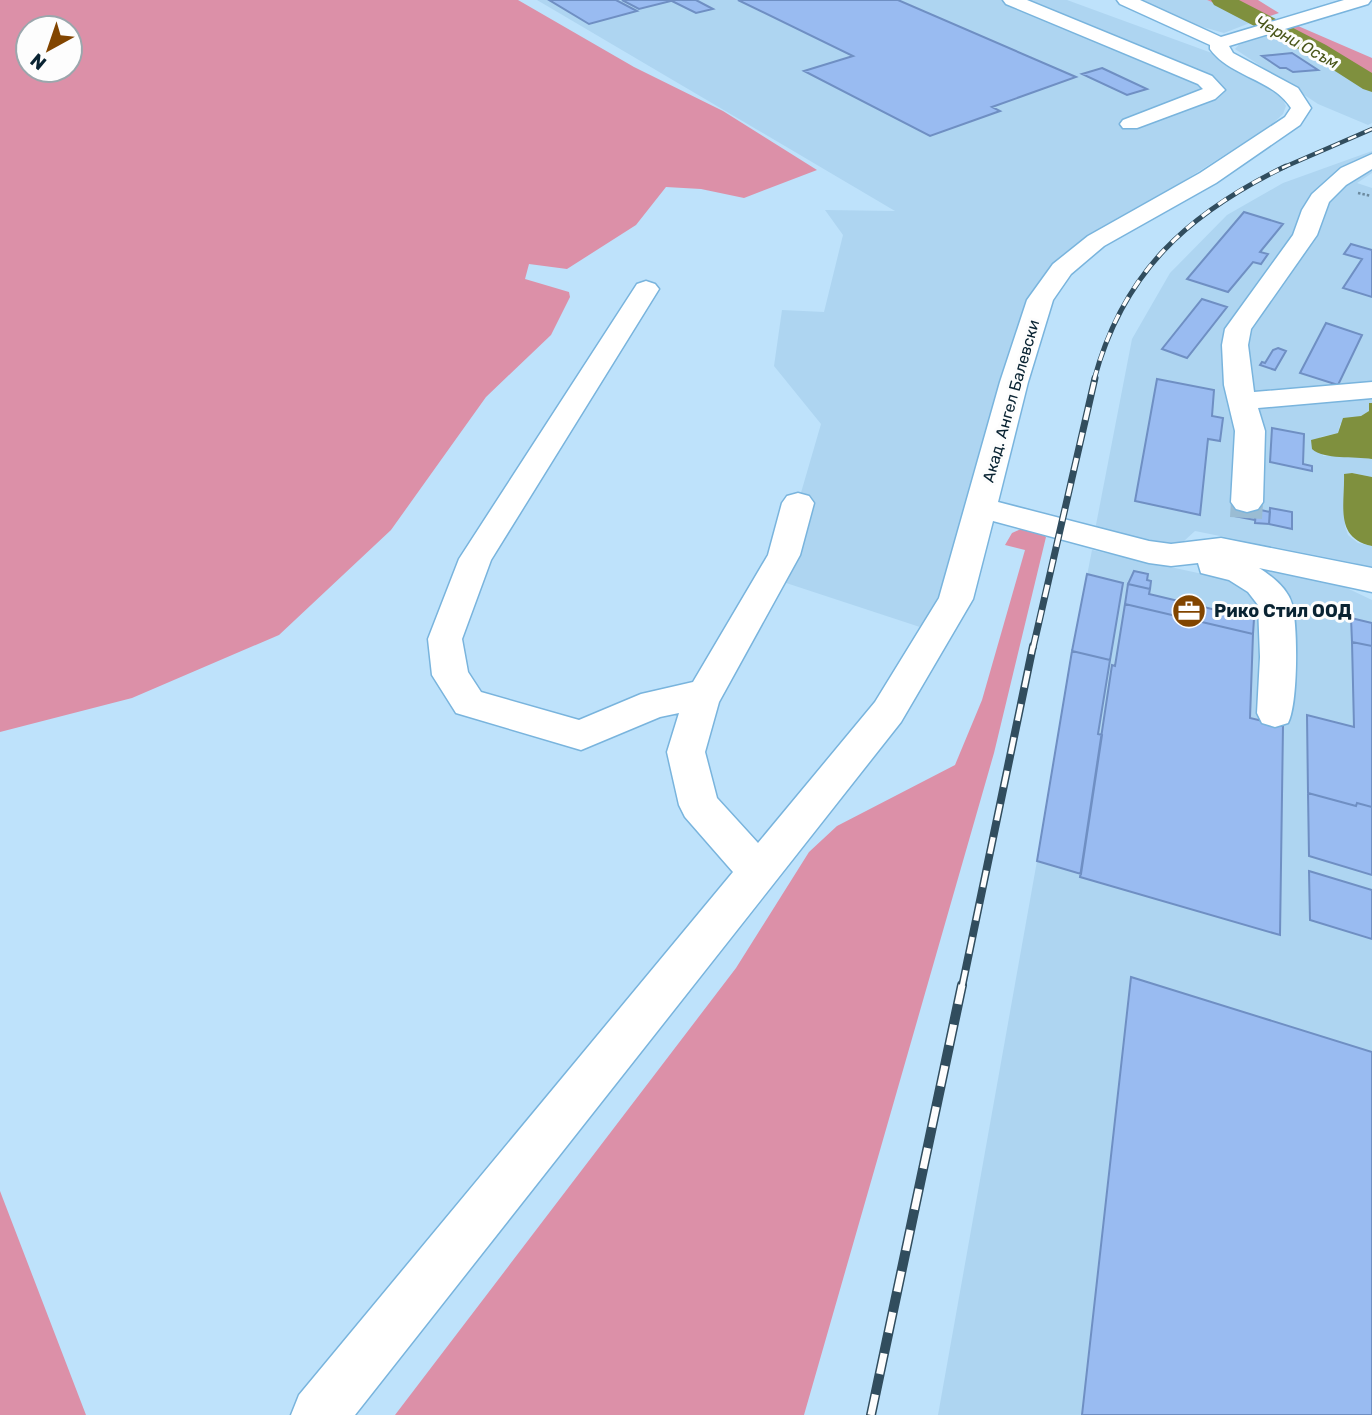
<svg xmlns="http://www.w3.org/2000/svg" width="1372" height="1415" viewBox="0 0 1372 1415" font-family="Rubik,sans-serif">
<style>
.built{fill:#aed5f1}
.green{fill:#dc90a8;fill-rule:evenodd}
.water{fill:#7f903e}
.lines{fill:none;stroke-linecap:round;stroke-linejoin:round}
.river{fill:#7f903e;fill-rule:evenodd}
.building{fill:#99bbf1;stroke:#6f8fc3;stroke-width:2}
.minor-tunnel{stroke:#9abcd3;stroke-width:32;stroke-dasharray:32 16;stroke-linecap:butt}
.minor-casing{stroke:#79b4dd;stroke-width:3}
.path{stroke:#6c8ba0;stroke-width:2.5;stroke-dasharray:2.5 2;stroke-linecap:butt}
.minor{fill:#fff;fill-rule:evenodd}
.rail-far4-casing{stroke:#314d5e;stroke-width:4.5}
.rail-far3-casing{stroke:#314d5e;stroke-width:5}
.rail-far2-casing{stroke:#314d5e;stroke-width:7}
.rail-far1-casing{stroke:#314d5e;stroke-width:8}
.rail-casing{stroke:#314d5e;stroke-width:10}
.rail-far4{stroke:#fdfdfd;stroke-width:2.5;stroke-dasharray:9;stroke-linecap:butt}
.rail-far3{stroke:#fdfdfd;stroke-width:3.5;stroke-dasharray:10;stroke-linecap:butt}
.rail-far2{stroke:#fdfdfd;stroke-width:4.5;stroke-dasharray:13;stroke-linecap:butt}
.rail-far1{stroke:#fdfdfd;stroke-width:5;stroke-dasharray:17;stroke-linecap:butt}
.rail{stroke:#fdfdfd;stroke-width:7;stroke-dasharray:21;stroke-linecap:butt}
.labels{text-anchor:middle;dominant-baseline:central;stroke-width:6;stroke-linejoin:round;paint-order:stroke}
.far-water-label{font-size:16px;font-style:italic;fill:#495519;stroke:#fdfdfd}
.far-street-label{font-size:16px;fill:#092332;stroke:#fdfdfd}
.poi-label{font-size:18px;font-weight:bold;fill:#092332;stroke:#fdfdfd;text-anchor:start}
</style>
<rect width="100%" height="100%" fill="#bee2fb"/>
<path class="built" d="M537,0H1067L1220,56L1282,98L1286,106L1283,114L1270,126L1056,262L932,631L771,578L798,503L821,424L774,366L782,310L824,312L843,235L825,210L895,211Z
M1143,0H1207L1255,21L1224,33L1175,19Z
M1267,34L1295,41L1372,77V123L1368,125L1318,104L1235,49L1243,40Z
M1372,151V173L1357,183L1372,188V403H1369V411L1361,416L1340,424L1338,433L1320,437L1323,456L1341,455L1372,459V477L1352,473L1344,475L1345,526L1348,535L1358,543L1372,546V570L1355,563L1195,531L1184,541L1167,545L1095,530L1132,339L1170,273L1227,215L1283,183Z
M1092,550L1221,578L1224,558L1330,580L1372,600V1415H938L1037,861L1071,657Z"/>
<path class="green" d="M0,0H518L634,67L723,111L817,170L744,198L701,189L666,187L636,225L567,269L529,264L525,279L569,292L570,297L551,335L486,397L391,530L279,635L132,698L0,732ZM28,28H70V70H28Z
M1207,0H1258L1279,13L1255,21Z
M1298,26L1372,58V77L1296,41L1267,34Z
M1021,529L1035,530L1046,537L994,753L804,1415H395L736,968L809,852L837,826L955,765L982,700L1025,550L1005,545L1012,533Z
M0,1191L86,1415H0Z"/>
<path class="water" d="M1369,403H1372V459C1354,456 1324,460 1312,449L1311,440L1338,433L1343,418L1361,416L1369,411Z
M1352,473L1372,477V546C1334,538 1345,505 1344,474Z"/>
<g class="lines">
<path class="river" d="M1211,0H1239L1326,45L1372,73V92L1363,89L1310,55L1214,5Z"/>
</g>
<path class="building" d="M549,0H616L637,11L589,24Z
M622,0H670L671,1L639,9Z
M670,0H696L713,9L696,13Z
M738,0H898L1076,77L992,107L1000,111L930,136L804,71L853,56Z
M1292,53L1318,70L1293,72L1286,68H1280L1262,56Z
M1102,68L1147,89L1127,95L1082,74Z
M1244,212L1283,224L1260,252L1268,254L1261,264L1253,262L1228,292L1187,279Z
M1351,244L1372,250V297L1343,288L1362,259L1344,254Z
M1202,299L1227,307L1187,358L1162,349Z
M1326,323L1362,335L1338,385L1300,373Z
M1278,348L1286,351L1275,370L1260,365L1262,362L1265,363L1273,350Z
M1157,379L1214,390L1212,416L1223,418L1220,441L1208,439L1200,515L1135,501Z
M1272,428L1304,434L1303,464L1312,466V471L1270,462Z
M1235,500L1256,504L1255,520L1234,516Z
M1270,508L1292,512V529L1269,524Z
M1256,509L1270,512L1269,524L1255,523Z
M1134,571L1148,574L1147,580L1151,581L1150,589L1128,584Z
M1087,574L1123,583L1110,660L1072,651Z
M1128,584L1150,589L1149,594L1254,619L1253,634L1125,604Z
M1125,604L1253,634L1250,718L1283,726L1280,935L1080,877L1112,665L1115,666Z
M1351,618L1372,623V646L1352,642Z
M1352,642L1372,646V807L1357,803L1356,806L1308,793L1307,715L1354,727Z
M1072,651L1110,660L1098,734L1102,735L1081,874L1037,861Z
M1308,793L1356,806L1357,803L1372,807V875L1309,856Z
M1309,871L1372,890V939L1310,920Z
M1131,977L1372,1052V1415H1082Z"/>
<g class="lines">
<path class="minor-tunnel" d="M1246,518L1247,502"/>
<g class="minor-casing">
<path id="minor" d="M1003,0H1027L1212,76L1225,90L1215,99L1137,128H1123L1120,124L1123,120L1203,89L1198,84L1006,4Z
M1117,0H1140L1221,37L1344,0H1371L1368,4L1229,46L1233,53L1298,88L1311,108L1300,125L1216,183L1104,246L1071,274L1053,300L1028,382L998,502L1149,541L1171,544L1221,538L1372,568V592L1259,568C1272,576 1288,589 1292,604C1298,626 1298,704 1288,723L1275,727L1262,723L1257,713L1260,657L1258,605L1248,592L1229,580L1201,573L1198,563L1171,566L1149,563L993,521L973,599L901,722L355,1415H291L299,1395L733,872L685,817L679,805L667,752L679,713L660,717L581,750L456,713L432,675L428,639L459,559L637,284L646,281L655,284L659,289L491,560L462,639L468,672L481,692L579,720L641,694L693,682L768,555L782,503L787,496L798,493L809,496L814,503L800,555L719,702L705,752L717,798L758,843L875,702L939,598L1000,382L1027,300L1053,264L1088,236L1200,173L1285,117L1291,108C1273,79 1230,77 1210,49V45L1120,4Z
M1372,154V169L1346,185L1329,202L1317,235L1251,329L1248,345L1254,392L1372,382V398L1258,408L1265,431L1263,502L1258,509L1247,512L1236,509L1231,502L1235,431L1224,385L1222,345L1225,329L1293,235L1302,210L1312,194L1341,168Z"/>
</g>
<path class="path" d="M1358,193L1371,196"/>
<use href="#minor" class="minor"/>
<g class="rail-far4-casing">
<path id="rail-far4" d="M1282,168L1372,129"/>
</g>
<g class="rail-far3-casing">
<path id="rail-far3" d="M1094,380C1123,272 1187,214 1286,166"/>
</g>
<g class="rail-far2-casing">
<path id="rail-far2" d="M1033,648L1095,378"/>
</g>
<g class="rail-far1-casing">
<path id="rail-far1" d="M962,987L1033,646"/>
</g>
<g class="rail-casing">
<path id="rail" d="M871,1415L962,985"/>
</g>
<use href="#rail-far4" class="rail-far4"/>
<use href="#rail-far3" class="rail-far3"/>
<use href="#rail-far2" class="rail-far2"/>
<use href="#rail-far1" class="rail-far1"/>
<use href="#rail" class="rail"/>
</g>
<defs>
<g id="office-disc" transform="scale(1.75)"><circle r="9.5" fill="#824500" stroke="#fdfdfd"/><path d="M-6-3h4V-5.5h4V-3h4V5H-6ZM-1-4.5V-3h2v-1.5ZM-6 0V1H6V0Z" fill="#fff"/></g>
</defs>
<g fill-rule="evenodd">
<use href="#office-disc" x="1189" y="611"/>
</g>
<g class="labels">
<g class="far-water-label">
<text transform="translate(1297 42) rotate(29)">Черни Осъм</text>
</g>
<g class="far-street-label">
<text transform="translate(1011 401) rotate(-74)">Акад. Ангел Балевски</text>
</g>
<g class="poi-label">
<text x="1214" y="611">Рико Стил ООД</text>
</g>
</g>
<g transform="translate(49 49) rotate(220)"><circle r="33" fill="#fdfdfd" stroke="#9ba6ac" stroke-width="2"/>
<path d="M0-5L12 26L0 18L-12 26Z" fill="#824500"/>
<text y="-10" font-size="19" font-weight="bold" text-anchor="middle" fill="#092332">N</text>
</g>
</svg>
